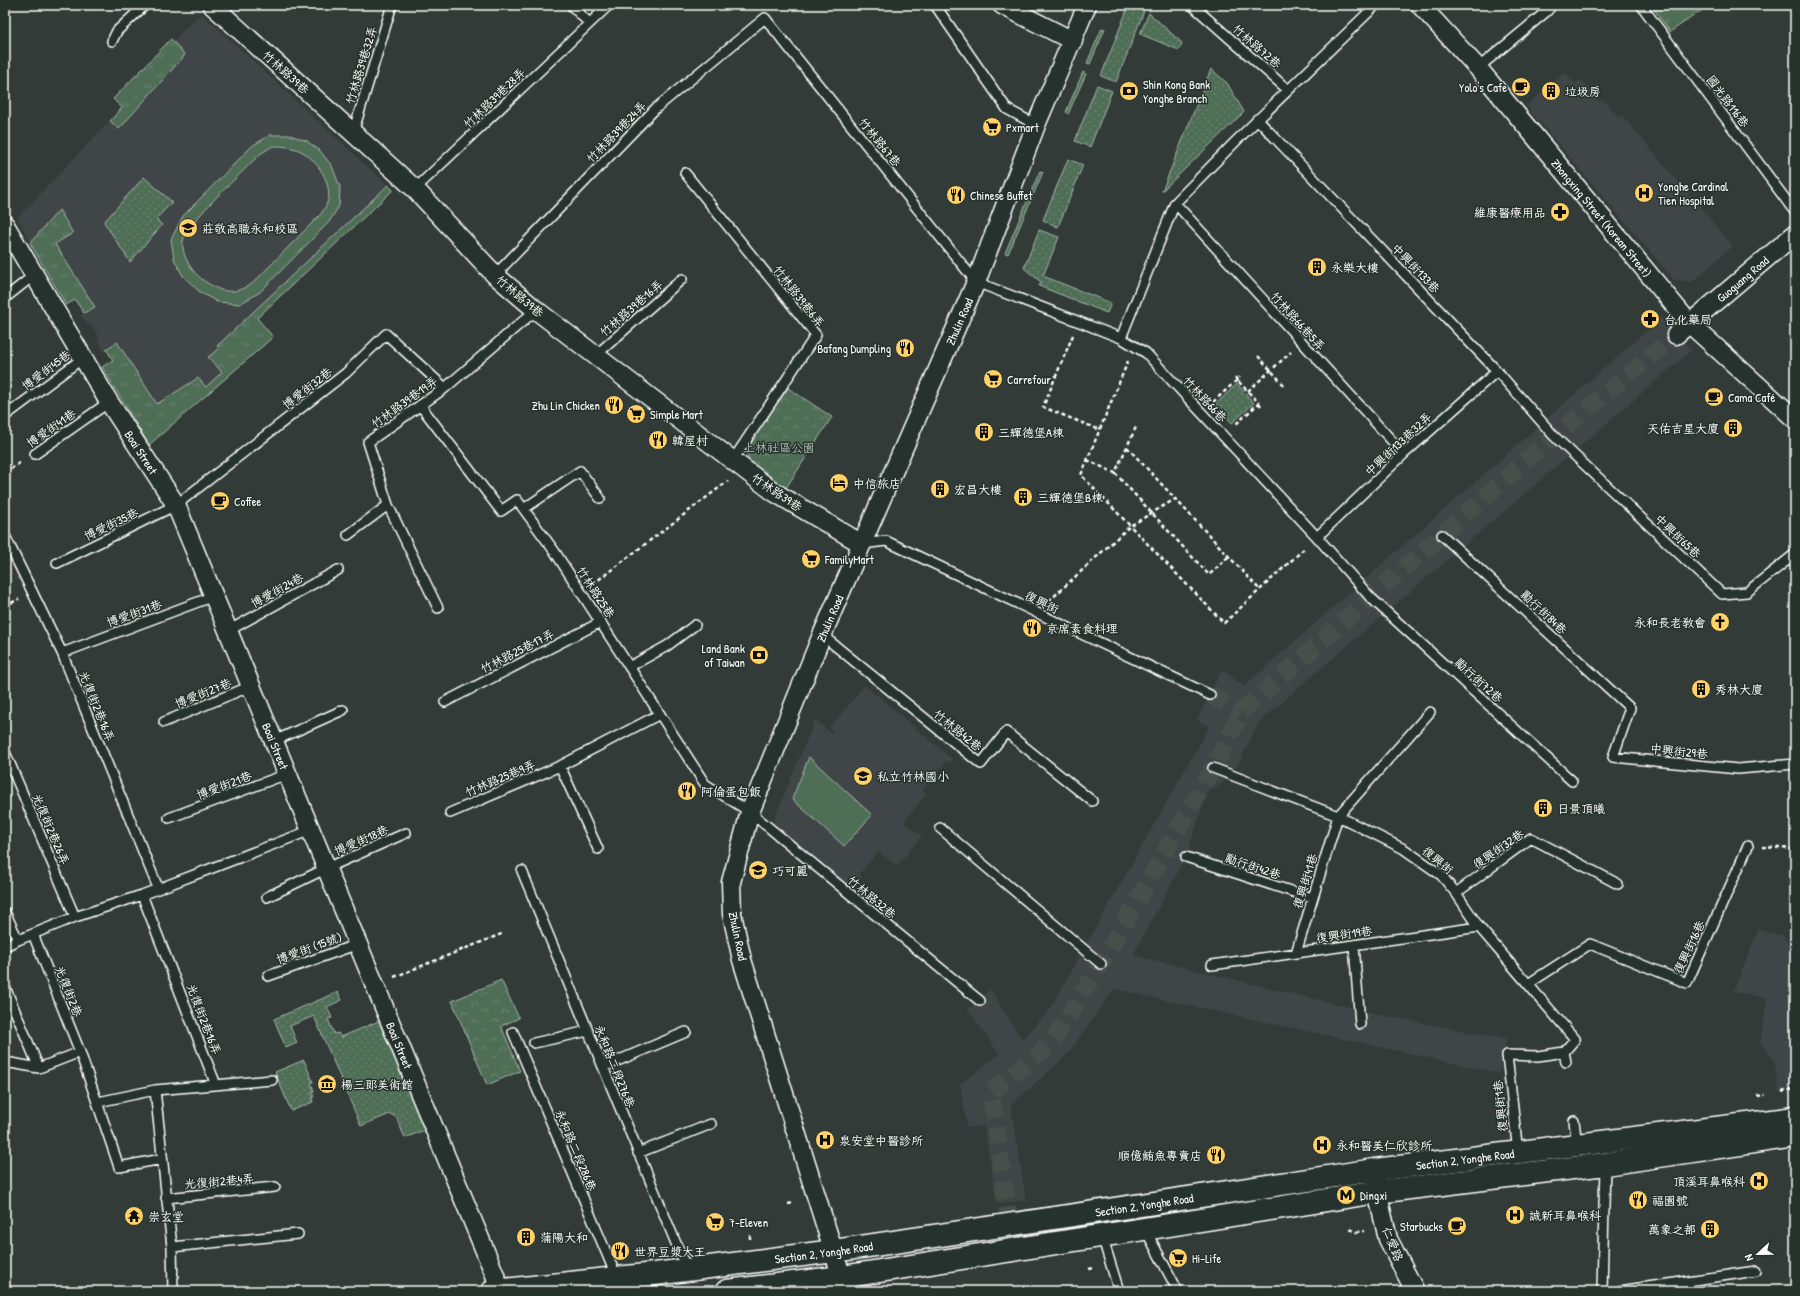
<svg xmlns="http://www.w3.org/2000/svg" width="1800" height="1296" viewBox="0 0 1800 1296" font-family="'Patrick Hand','LXGW WenKai TC',sans-serif">
<style>
.built{fill:#404546}
.grass{fill:url(#grass-tufts);stroke:#a7b6ab}
.park{fill:url(#park-crowns);stroke:#a7b6ab}
.garden{fill:url(#garden-dots);stroke:#a7b6ab}
.pitch{fill:#4f6e57;stroke:#a7b6ab;fill-rule:evenodd}
.lines{fill:none;stroke-linecap:round;stroke-linejoin:round}
.street-tunnel{stroke:#464f4c;stroke-width:18;stroke-dasharray:18 9;stroke-linecap:butt}
.lane-casing{stroke:#fff;stroke-width:12}
.street-casing{stroke:#fff;stroke-width:21}
.secondary-casing{stroke:#fff;stroke-width:25}
.path{stroke:#fff;stroke-width:2.5;stroke-dasharray:4 3;stroke-linecap:butt}
.lane{stroke:#26332d;stroke-width:9}
.street{stroke:#26332d;stroke-width:18}
.secondary{stroke:#26332d;stroke-width:22}
.labels{text-anchor:middle;dominant-baseline:central;stroke-width:3;stroke-linejoin:round;paint-order:stroke}
.street-label{font-size:12px;fill:#fff;stroke:#26332d}
.poi-label{font-size:12px;fill:#fff;stroke:#26332d;text-anchor:start}
.park-label{font-size:12px;fill:#b0beb3;stroke:#26332d}
</style>
<defs>
<pattern id="grass-tufts" width="24" height="20" patternUnits="userSpaceOnUse"><rect width="24" height="20" fill="#4f6e57"/><path d="M3 7l-1-3M5 7V3M7 7l1-3M15 17l-1-3M17 17v-4M19 17l1-3" fill="none" stroke="#698470"/></pattern>
<pattern id="park-crowns" width="20" height="18" patternUnits="userSpaceOnUse"><rect width="20" height="18" fill="#4f6e57"/><path d="M2 6a3 3 0 1 1 6 0M12 15a3 3 0 1 1 6 0" fill="none" stroke="#698470"/></pattern>
<pattern id="garden-dots" width="8" height="8" patternUnits="userSpaceOnUse"><rect width="8" height="8" fill="#4f6e57"/><path d="M2 2h.1M6 6h.1" fill="none" stroke="#698470" stroke-width="1.8" stroke-linecap="round"/></pattern>
</defs>
<rect width="100%" height="100%" fill="#323b38"/>
<filter id="ink" filterUnits="userSpaceOnUse"><feTurbulence type="fractalNoise" baseFrequency=".025" numOctaves="2"/><feDisplacementMap in="SourceGraphic" scale="8" xChannelSelector="R" yChannelSelector="G"/><feConvolveMatrix kernelMatrix="1 2 1 2 8 2 1 2 1" color-interpolation-filters="sRGB"/></filter>
<g filter="url(#ink)">
<path class="built" d="M201,13L393,190L257,318L273,337L149,445L102,367L113,360L106,349L104,350L97,339L99,337L91,325L88,326L81,315L84,313L75,300L66,305L17,218L122,108L113,99L171,39L173,41Z
M1565,72L1575,84L1581,79L1600,101L1603,99L1619,117L1622,115L1733,246L1692,282L1674,280L1526,106Z
M1661,318L1692,350L1259,722L1239,763L1222,784L1207,792L1188,853L1133,955L1381,1015L1507,1039L1499,1073L1114,989L1067,1055L1011,1105L1026,1200L997,1204L984,1126L967,1128L960,1084L999,1054L968,1010L990,989L1022,1039L1048,1012L1209,727L1197,720L1222,669L1244,686Z
M865,685L952,759L949,763L946,761L923,790L927,793L904,822L922,836L897,866L878,852L859,874L862,877L849,891L773,822L815,719L831,733L833,731L829,728Z
M1758,930L1785,936V941L1795,943V1091L1779,1093L1774,1060L1760,1043L1767,998L1733,992Z"/>
<path class="grass" d="M171,39L185,55L119,129L110,121L122,108L113,99Z
M388,185L393,190L257,318L273,337L149,445L102,367L113,360L106,349L117,342L157,404L198,378L206,387L222,372L208,357L219,349L217,346Z
M59,210L73,233L55,244L95,307L84,313L75,300L66,305L30,243Z"/>
<path class="park" d="M1651,5H1702L1705,8L1670,32Z
M788,388L832,417L786,488L752,467L745,449L767,415L779,401Z
M501,980L519,1018L501,1026L520,1071L487,1085L452,1001Z"/>
<path class="garden" d="M1129,5L1144,11L1116,82L1101,76Z
M1149,13L1182,43L1179,50L1140,34Z
M1102,28L1105,29L1090,64L1087,63Z
M1211,69L1227,83L1244,112L1162,191Z
M1083,72L1086,74L1068,114L1066,112Z
M1097,85L1112,91L1090,147L1075,141Z
M1068,159L1083,165L1058,227L1043,220Z
M1040,171L1043,172L1008,254L1005,253Z
M144,177L172,202L156,219L162,225L130,262L104,222Z
M1039,230L1059,237L1043,276L1111,303L1107,313L1039,286L1041,282L1024,268Z
M1237,384L1254,403L1232,423L1215,405Z
M338,992L342,1000L327,1007L332,1018L328,1019L334,1034L338,1033L341,1037L379,1021L425,1130L405,1138L396,1117L390,1114L361,1126L314,1016L290,1026L297,1043L286,1048L274,1019Z
M304,1060L313,1082L311,1083L314,1091L312,1092L314,1097L312,1098L313,1102L291,1111L275,1072Z"/>
<path class="pitch" d="M270,135H290L307,141L320,151L332,166L340,187L339,206L329,222L260,292L240,304L217,302L200,292L183,276L174,259L171,239L183,216L252,146ZM273,146C283,146 292,147 301,151C317,160 334,184 327,203C326,207 323,210 321,214L252,284C233,294 224,294 206,282C194,275 181,257 183,241C186,223 245,170 260,154Z
M809,757L872,815L844,846L792,799Z"/>
<g class="lines">
<path class="street-tunnel" d="M1210,695L1241,712
M1010,1225L991,1092L1040,1053L1055,1037L1101,964L1213,768L1241,712L1554,436L1676,335"/>
<g class="lane-casing">
<path id="lane" d="M571,5L589,23
M935,5L1007,109L1036,125
M1192,5L1288,90
M1641,5L1795,212
M112,41L117,31L145,5
M1478,68L1547,11L1552,5
M1257,119L1497,371L1554,436L1722,594L1747,592L1795,554
M353,133L392,5
M685,173L816,335L733,460
M415,189L609,5
M1175,203L1404,454
M495,275L655,109L765,18L976,282L1121,338L1146,353L1317,537L1370,597L1572,781
M5,298L34,275
M1121,338L1175,203L1238,139L1376,5
M595,356L682,279
M420,405L501,511L517,500L555,552L705,784L750,812L980,1001
M5,416L83,358
M35,454L109,402
M525,508L580,471L600,498
M348,535L388,505
M1442,535L1630,708L1613,757L1738,769L1795,764
M5,536L62,653L158,888
M1317,537L1404,454L1497,371
M862,544L886,541L1210,695
M57,563L176,505L346,373L386,334L445,388
M438,608L388,505L368,442L445,388L536,310
M228,631L338,570
M822,635L981,764L1006,732L1092,801
M62,653L214,596
M629,667L667,646L695,625
M445,702L601,622
M164,722L251,686
M274,741L343,710
M5,752L75,917
M1213,768L1338,816L1404,849L1441,875L1456,893L1479,927L1575,1039L1564,1052L1566,1062
M450,813L560,766
M169,818L287,774
M940,828L1101,964
M598,849L560,766L660,714
M1186,857L1312,898
M522,871L687,1270
M1456,893L1531,838L1618,884
M142,895L216,1085
M267,897L327,868L406,833
M5,912L18,940L33,934L80,1052L119,1167L162,1159
M33,934L75,917L142,895L311,830
M1354,945L1360,1024
M5,946L18,940
M1296,953L1338,816L1430,712
M1212,965L1479,927
M268,976L358,944
M1528,984L1590,944L1687,983L1748,846
M5,987L39,1068
M513,1032L617,1278
M534,1043L588,1031
M5,1062L39,1068L80,1052
M603,1067L686,1032
M155,1090L272,1080
M98,1102L155,1090L172,1247L173,1291
M1574,1121L1577,1145
M638,1153L711,1124
M1518,1153L1507,1055L1538,1056L1564,1052
M166,1198L275,1187
M1145,1229L1178,1291
M1102,1236L1119,1291
M172,1247L298,1234
M1602,1291L1605,1164
M1619,1291L1756,1271"/>
</g>
<g class="street-casing">
<g id="street">
<path d="M212,5L415,189L495,275L536,310L774,492L862,544"/>
<path d="M1002,5L1073,41"/>
<path id="s1" d="M1420,5L1478,68L1690,324L1795,419"/>
<path id="s2" d="M5,225L109,402L176,505L495,1275L499,1290"/>
<path id="s3" d="M1676,335L1795,234"/>
<path d="M1376,1180L1377,1192L1388,1239L1415,1291"/>
<path id="s4" d="M846,1291L742,960L732,914L731,882L750,812L822,635L976,282L1036,125L1087,5"/>
</g>
</g>
<g class="secondary-casing">
<g id="secondary">
<path id="s5" d="M493,1291L655,1274L834,1251L1375,1170L1795,1118"/>
<path d="M727,1291L842,1277L1377,1192L1605,1164L1795,1136"/>
</g>
</g>
<path class="path" d="M1073,335L1043,407L1100,430
M1258,356L1284,385
M1128,361L1081,475L1224,623L1306,547
M1235,377L1237,380L1240,377
M1248,391L1291,352
M1213,402L1237,380L1259,403L1235,425
M1261,406L1259,403L1261,401
M1127,447L1260,590
M1087,460L1115,473L1136,427
M5,473L21,462
M1115,473L1209,575L1229,556
M593,584L728,481
M1049,601L1130,526L1175,499
M5,606L19,599
M1762,847L1795,849
M394,977L504,933
M1782,1092L1794,1089
M1757,1096L1765,1095
M788,1204L793,1203
M1350,1229L1357,1232L1365,1231
M750,1235V1239
M1089,1269L1094,1268"/>
<use href="#lane" class="lane"/>
<use href="#street" class="street"/>
<use href="#secondary" class="secondary"/>
</g>
</g>
<defs>
<g id="cafe-disc" transform="scale(1)"><circle r="9.5" fill="#ffd166" stroke="#26332d"/><path d="M-5.5-4.5H6V0H3Q3 3.5 0 3.5H-2.5Q-5.5 3.5-5.5 0ZM3-3.2v2h1.7v-2ZM-6 4.5H4V6H-6Z" fill="#111"/></g>
<g id="bank-disc" transform="scale(1)"><circle r="9.5" fill="#ffd166" stroke="#26332d"/><path d="M-6-4H6V4H-6ZM0-2.3a2.3 2.3 0 1 0 0 4.6a2.3 2.3 0 1 0 0-4.6Z" fill="#111"/></g>
<g id="building-disc" transform="scale(1)"><circle r="9.5" fill="#ffd166" stroke="#26332d"/><path d="M-4-6H4V6H1V3H-1V6H-4ZM-2.5-4.3h1.7v1.8h-1.7ZM.8-4.3h1.7v1.8H.8ZM-2.5-1h1.7V.8h-1.7ZM.8-1h1.7V.8H.8Z" fill="#111"/></g>
<g id="supermarket-disc" transform="scale(1)"><circle r="9.5" fill="#ffd166" stroke="#26332d"/><path d="M-6-5.5h2.5l.6 2H6L4.5 2H-2.5L-4.4-4H-6ZM-1.5 3.2a1.3 1.3 0 1 0 .1 0ZM3 3.2a1.3 1.3 0 1 0 .1 0Z" fill="#111"/></g>
<g id="hospital-disc" transform="scale(1)"><circle r="9.5" fill="#ffd166" stroke="#26332d"/><path d="M-5-5h3v3.5h4V-5h3V5h-3V1.5h-4V5h-3Z" fill="#111"/></g>
<g id="restaurant-disc" transform="scale(1)"><circle r="9.5" fill="#ffd166" stroke="#26332d"/><path d="M-5-6h1v4h1v-4h1v4h1v-4h1v5L-1.5 .5V6h-2V.5L-5-1ZM5-6V6H3V1.5H1.5Q1.5-4 5-6Z" fill="#111"/></g>
<g id="pharmacy-disc" transform="scale(1)"><circle r="9.5" fill="#ffd166" stroke="#26332d"/><path d="M-2-6h4v4h4v4h-4v4h-4v-4h-4v-4h4Z" fill="#111"/></g>
<g id="school-disc" transform="scale(1)"><circle r="9.5" fill="#ffd166" stroke="#26332d"/><path d="M0-5L7-2L0 1L-7-2ZM-4 1L0 2.5L4 1V4Q0 6-4 4Z" fill="#111"/></g>
<g id="hotel-disc" transform="scale(1)"><circle r="9.5" fill="#ffd166" stroke="#26332d"/><path d="M-6-4.5h1.5V1H6V5H4.5V3h-9V5H-6ZM-4 0a1.8 1.8 0 1 1 3.6 0ZM.5 0V-2.5h3Q6-2.5 6 0Z" fill="#111"/></g>
<g id="church-disc" transform="scale(1)"><circle r="9.5" fill="#ffd166" stroke="#26332d"/><path d="M-1.2-6h2.4v3.5h3.3v2.4h-3.3V6h-2.4V-.1h-3.3v-2.4h3.3Z" fill="#111"/></g>
<g id="museum-disc" transform="scale(1)"><circle r="9.5" fill="#ffd166" stroke="#26332d"/><path d="M0-6L6-3V-2H-6V-3ZM-5-1h2V3h-2ZM-1-1h2V3h-2ZM3-1h2V3H3ZM-6 4H6V6H-6Z" fill="#111"/></g>
<g id="metro-disc" transform="scale(1)"><circle r="9.5" fill="#ffd166" stroke="#26332d"/><path d="M-5.5 5V-5H-3L0 0L3-5H5.5V5H3V-.5L0 4L-3-.5V5Z" fill="#111"/></g>
<g id="temple-disc" transform="scale(1)"><circle r="9.5" fill="#ffd166" stroke="#26332d"/><path d="M0-6L5-2H3V0L6.5 2.5H4V6H1.5V3h-3V6H-4V2.5H-6.5L-3 0V-2H-5Z" fill="#111"/></g>
</defs>
<g fill-rule="evenodd">
<use href="#cafe-disc" x="1521" y="87"/>
<use href="#bank-disc" x="1129" y="91"/>
<use href="#building-disc" x="1551" y="91"/>
<use href="#supermarket-disc" x="992" y="127"/>
<use href="#hospital-disc" x="1644" y="193"/>
<use href="#restaurant-disc" x="956" y="195"/>
<use href="#pharmacy-disc" x="1560" y="212"/>
<use href="#school-disc" x="188" y="228"/>
<use href="#building-disc" x="1317" y="267"/>
<use href="#pharmacy-disc" x="1650" y="319"/>
<use href="#restaurant-disc" x="905" y="348"/>
<use href="#supermarket-disc" x="993" y="379"/>
<use href="#cafe-disc" x="1714" y="397"/>
<use href="#restaurant-disc" x="614" y="405"/>
<use href="#supermarket-disc" x="636" y="414"/>
<use href="#building-disc" x="1733" y="428"/>
<use href="#building-disc" x="984" y="432"/>
<use href="#restaurant-disc" x="658" y="440"/>
<use href="#hotel-disc" x="839" y="483"/>
<use href="#building-disc" x="940" y="489"/>
<use href="#building-disc" x="1023" y="497"/>
<use href="#cafe-disc" x="220" y="501"/>
<use href="#supermarket-disc" x="811" y="559"/>
<use href="#church-disc" x="1720" y="622"/>
<use href="#restaurant-disc" x="1032" y="628"/>
<use href="#bank-disc" x="759" y="655"/>
<use href="#building-disc" x="1701" y="689"/>
<use href="#school-disc" x="863" y="776"/>
<use href="#restaurant-disc" x="687" y="791"/>
<use href="#building-disc" x="1543" y="808"/>
<use href="#school-disc" x="758" y="870"/>
<use href="#museum-disc" x="327" y="1084"/>
<use href="#hospital-disc" x="825" y="1140"/>
<use href="#hospital-disc" x="1322" y="1145"/>
<use href="#restaurant-disc" x="1216" y="1155"/>
<use href="#hospital-disc" x="1759" y="1181"/>
<use href="#metro-disc" x="1346" y="1195"/>
<use href="#restaurant-disc" x="1638" y="1200"/>
<use href="#hospital-disc" x="1515" y="1215"/>
<use href="#temple-disc" x="134" y="1216"/>
<use href="#supermarket-disc" x="715" y="1222"/>
<use href="#cafe-disc" x="1457" y="1226"/>
<use href="#building-disc" x="1710" y="1229"/>
<use href="#building-disc" x="526" y="1237"/>
<use href="#restaurant-disc" x="620" y="1251"/>
<use href="#supermarket-disc" x="1178" y="1258"/>
</g>
<g class="labels">
<g class="street-label">
<text transform="translate(1257 46) rotate(41)">竹林路72巷</text>
<text transform="translate(361 65) rotate(-73)">竹林路39巷32弄</text>
<text transform="translate(286 72) rotate(42)">竹林路39巷</text>
<text transform="translate(494 98) rotate(-44)">竹林路39巷28弄</text>
<text transform="translate(1728 101) rotate(53)">國光路116巷</text>
<text transform="translate(616 132) rotate(-46)">竹林路39巷24弄</text>
<text transform="translate(880 142) rotate(51)">竹林路67巷</text>
<text stroke="none"><textPath href="#s1" startOffset="280">Zhongxing Street (Korean Street)</textPath></text>
<text transform="translate(1416 268) rotate(46)">中興街133巷</text>
<text stroke="none"><textPath href="#s3" startOffset="87">Guoguang Road</textPath></text>
<text transform="translate(520 296) rotate(40)">竹林路39巷</text>
<text transform="translate(799 296) rotate(52)">竹林路39巷6弄</text>
<text transform="translate(631 308) rotate(-41)">竹林路39巷16弄</text>
<text transform="translate(1298 321) rotate(48)">竹林路66巷5弄</text>
<text stroke="none"><textPath href="#s4" startOffset="1032">Zhulin Road</textPath></text>
<text transform="translate(46 370) rotate(-37)">博愛街45巷</text>
<text transform="translate(307 388) rotate(-38)">博愛街32巷</text>
<text transform="translate(1205 399) rotate(47)">竹林路66巷</text>
<text transform="translate(404 402) rotate(-36)">竹林路39巷19弄</text>
<text transform="translate(51 428) rotate(-35)">博愛街41巷</text>
<text transform="translate(1398 444) rotate(-43)">中興街133巷32弄</text>
<text stroke="none"><textPath href="#s2" startOffset="265">Boai Street</textPath></text>
<text transform="translate(777 492) rotate(34)">竹林路39巷</text>
<text transform="translate(111 524) rotate(-26)">博愛街35巷</text>
<text transform="translate(1678 536) rotate(43)">中興街65巷</text>
<text transform="translate(277 590) rotate(-29)">博愛街24巷</text>
<text transform="translate(596 592) rotate(57)">竹林路25巷</text>
<text transform="translate(1042 602) rotate(26)">復興街</text>
<text transform="translate(1544 612) rotate(43)">勵行街84巷</text>
<text transform="translate(134 613) rotate(-20)">博愛街31巷</text>
<text stroke="none"><textPath href="#s4" startOffset="708">Zhulin Road</textPath></text>
<text transform="translate(517 651) rotate(-27)">竹林路25巷17弄</text>
<text transform="translate(1479 680) rotate(42)">勵行街72巷</text>
<text transform="translate(203 693) rotate(-22)">博愛街27巷</text>
<text transform="translate(97 706) rotate(68)">光復街2巷16弄</text>
<text transform="translate(958 730) rotate(39)">竹林路42巷</text>
<text stroke="none"><textPath href="#s2" startOffset="589">Boai Street</textPath></text>
<text transform="translate(1679 751) rotate(6)">中興街29巷</text>
<text transform="translate(500 778) rotate(-23)">竹林路25巷9弄</text>
<text transform="translate(224 785) rotate(-21)">博愛街21巷</text>
<text transform="translate(51 829) rotate(67)">光復街2巷26弄</text>
<text transform="translate(361 840) rotate(-24)">博愛街18巷</text>
<text transform="translate(1498 849) rotate(-35)">復興街32巷</text>
<text transform="translate(1438 860) rotate(39)">復興街</text>
<text transform="translate(1253 866) rotate(18)">勵行街42巷</text>
<text transform="translate(1305 881) rotate(-73)">復興街41巷</text>
<text transform="translate(872 897) rotate(40)">竹林路32巷</text>
<text transform="translate(1344 934) rotate(-8)">復興街19巷</text>
<text transform="translate(738 936) rotate(78)">Zhulin Road</text>
<text transform="translate(1689 947) rotate(-65)">復興街16巷</text>
<text transform="translate(309 948) rotate(-20)">博愛街 (15號)</text>
<text transform="translate(69 991) rotate(68)">光復街2巷</text>
<text transform="translate(204 1019) rotate(69)">光復街2巷16弄</text>
<text stroke="none"><textPath href="#s2" startOffset="913">Boai Street</textPath></text>
<text transform="translate(615 1066) rotate(68)">永和路二段276巷</text>
<text transform="translate(1500 1106) rotate(-96)">復興街1巷</text>
<text transform="translate(576 1150) rotate(67)">永和路二段286巷</text>
<text stroke="none"><textPath href="#s5" startOffset="981">Section 2, Yonghe Road</textPath></text>
<text transform="translate(219 1181) rotate(-5)">光復街2巷4弄</text>
<text stroke="none"><textPath href="#s5" startOffset="657">Section 2, Yonghe Road</textPath></text>
<text transform="translate(1393 1244) rotate(68)">仁愛路</text>
<text stroke="none"><textPath href="#s5" startOffset="333">Section 2, Yonghe Road</textPath></text>
</g>
<g class="poi-label">
<text x="1143" y="84">Shin Kong Bank<tspan x="1143" dy="14">Yonghe Branch</tspan></text>
<text x="1507" y="87" text-anchor="end">Yolo's Cafe</text>
<text x="1565" y="91">垃圾房</text>
<text x="1006" y="127">Pxmart</text>
<text x="1658" y="186">Yonghe Cardinal<tspan x="1658" dy="14">Tien Hospital</tspan></text>
<text x="970" y="195">Chinese Buffet</text>
<text x="1546" y="212" text-anchor="end">維康醫療用品</text>
<text x="202" y="228">莊敬高職永和校區</text>
<text x="1331" y="267">永樂大樓</text>
<text x="1664" y="319">台化藥局</text>
<text x="891" y="348" text-anchor="end">Bafang Dumpling</text>
<text x="1007" y="379">Carrefour</text>
<text x="1728" y="397">Cama Café</text>
<text x="600" y="405" text-anchor="end">Zhu Lin Chicken</text>
<text x="650" y="414">Simple Mart</text>
<text x="1719" y="428" text-anchor="end">天佑吉星大廈</text>
<text x="998" y="432">三輝德堡A棟</text>
<text x="672" y="440">韓屋村</text>
<text x="853" y="483">中信旅店</text>
<text x="954" y="489">宏昌大樓</text>
<text x="1037" y="497">三輝德堡B棟</text>
<text x="234" y="501">Coffee</text>
<text x="825" y="559">FamilyMart</text>
<text x="1706" y="622" text-anchor="end">永和長老教會</text>
<text x="1046" y="628">京席素食料理</text>
<text x="745" y="648" text-anchor="end">Land Bank<tspan x="745" dy="14">of Taiwan</tspan></text>
<text x="1715" y="689">秀林大廈</text>
<text x="877" y="776">私立竹林國小</text>
<text x="701" y="791">阿倫蛋包飯</text>
<text x="1557" y="808">日景頂曦</text>
<text x="772" y="870">巧可麗</text>
<text x="341" y="1084">楊三郎美術館</text>
<text x="839" y="1140">泉安堂中醫診所</text>
<text x="1336" y="1145">永和醫美仁欣診所</text>
<text x="1202" y="1155" text-anchor="end">順億鮪魚專賣店</text>
<text x="1745" y="1181" text-anchor="end">頂溪耳鼻喉科</text>
<text x="1360" y="1195">Dingxi</text>
<text x="1652" y="1200">福園號</text>
<text x="1529" y="1215">誠新耳鼻喉科</text>
<text x="148" y="1216">崇玄堂</text>
<text x="729" y="1222">7-Eleven</text>
<text x="1443" y="1226" text-anchor="end">Starbucks</text>
<text x="1696" y="1229" text-anchor="end">萬象之都</text>
<text x="540" y="1237">蒲陽大和</text>
<text x="634" y="1251">世界豆漿大王</text>
<text x="1192" y="1258">Hi-Life</text>
</g>
<g class="park-label">
<text x="779" y="447">上林社區公園</text>
</g>
</g>
<rect width="1800" height="1296" fill="none" stroke="#26332d" stroke-width="20"/>
<rect x="10" y="10" width="1780" height="1276" fill="none" stroke="#fff" stroke-width="1.5" filter="url(#ink)"/>
<g transform="translate(1758 1254) rotate(248)" stroke="#26332d" stroke-width="3" paint-order="stroke">
<path d="M0-3L7 15L0 10L-7 15Z" fill="#ffffff"/>
<text y="-6" font-size="11" font-weight="bold" text-anchor="middle" fill="#ffffff">N</text>
</g>
</svg>
